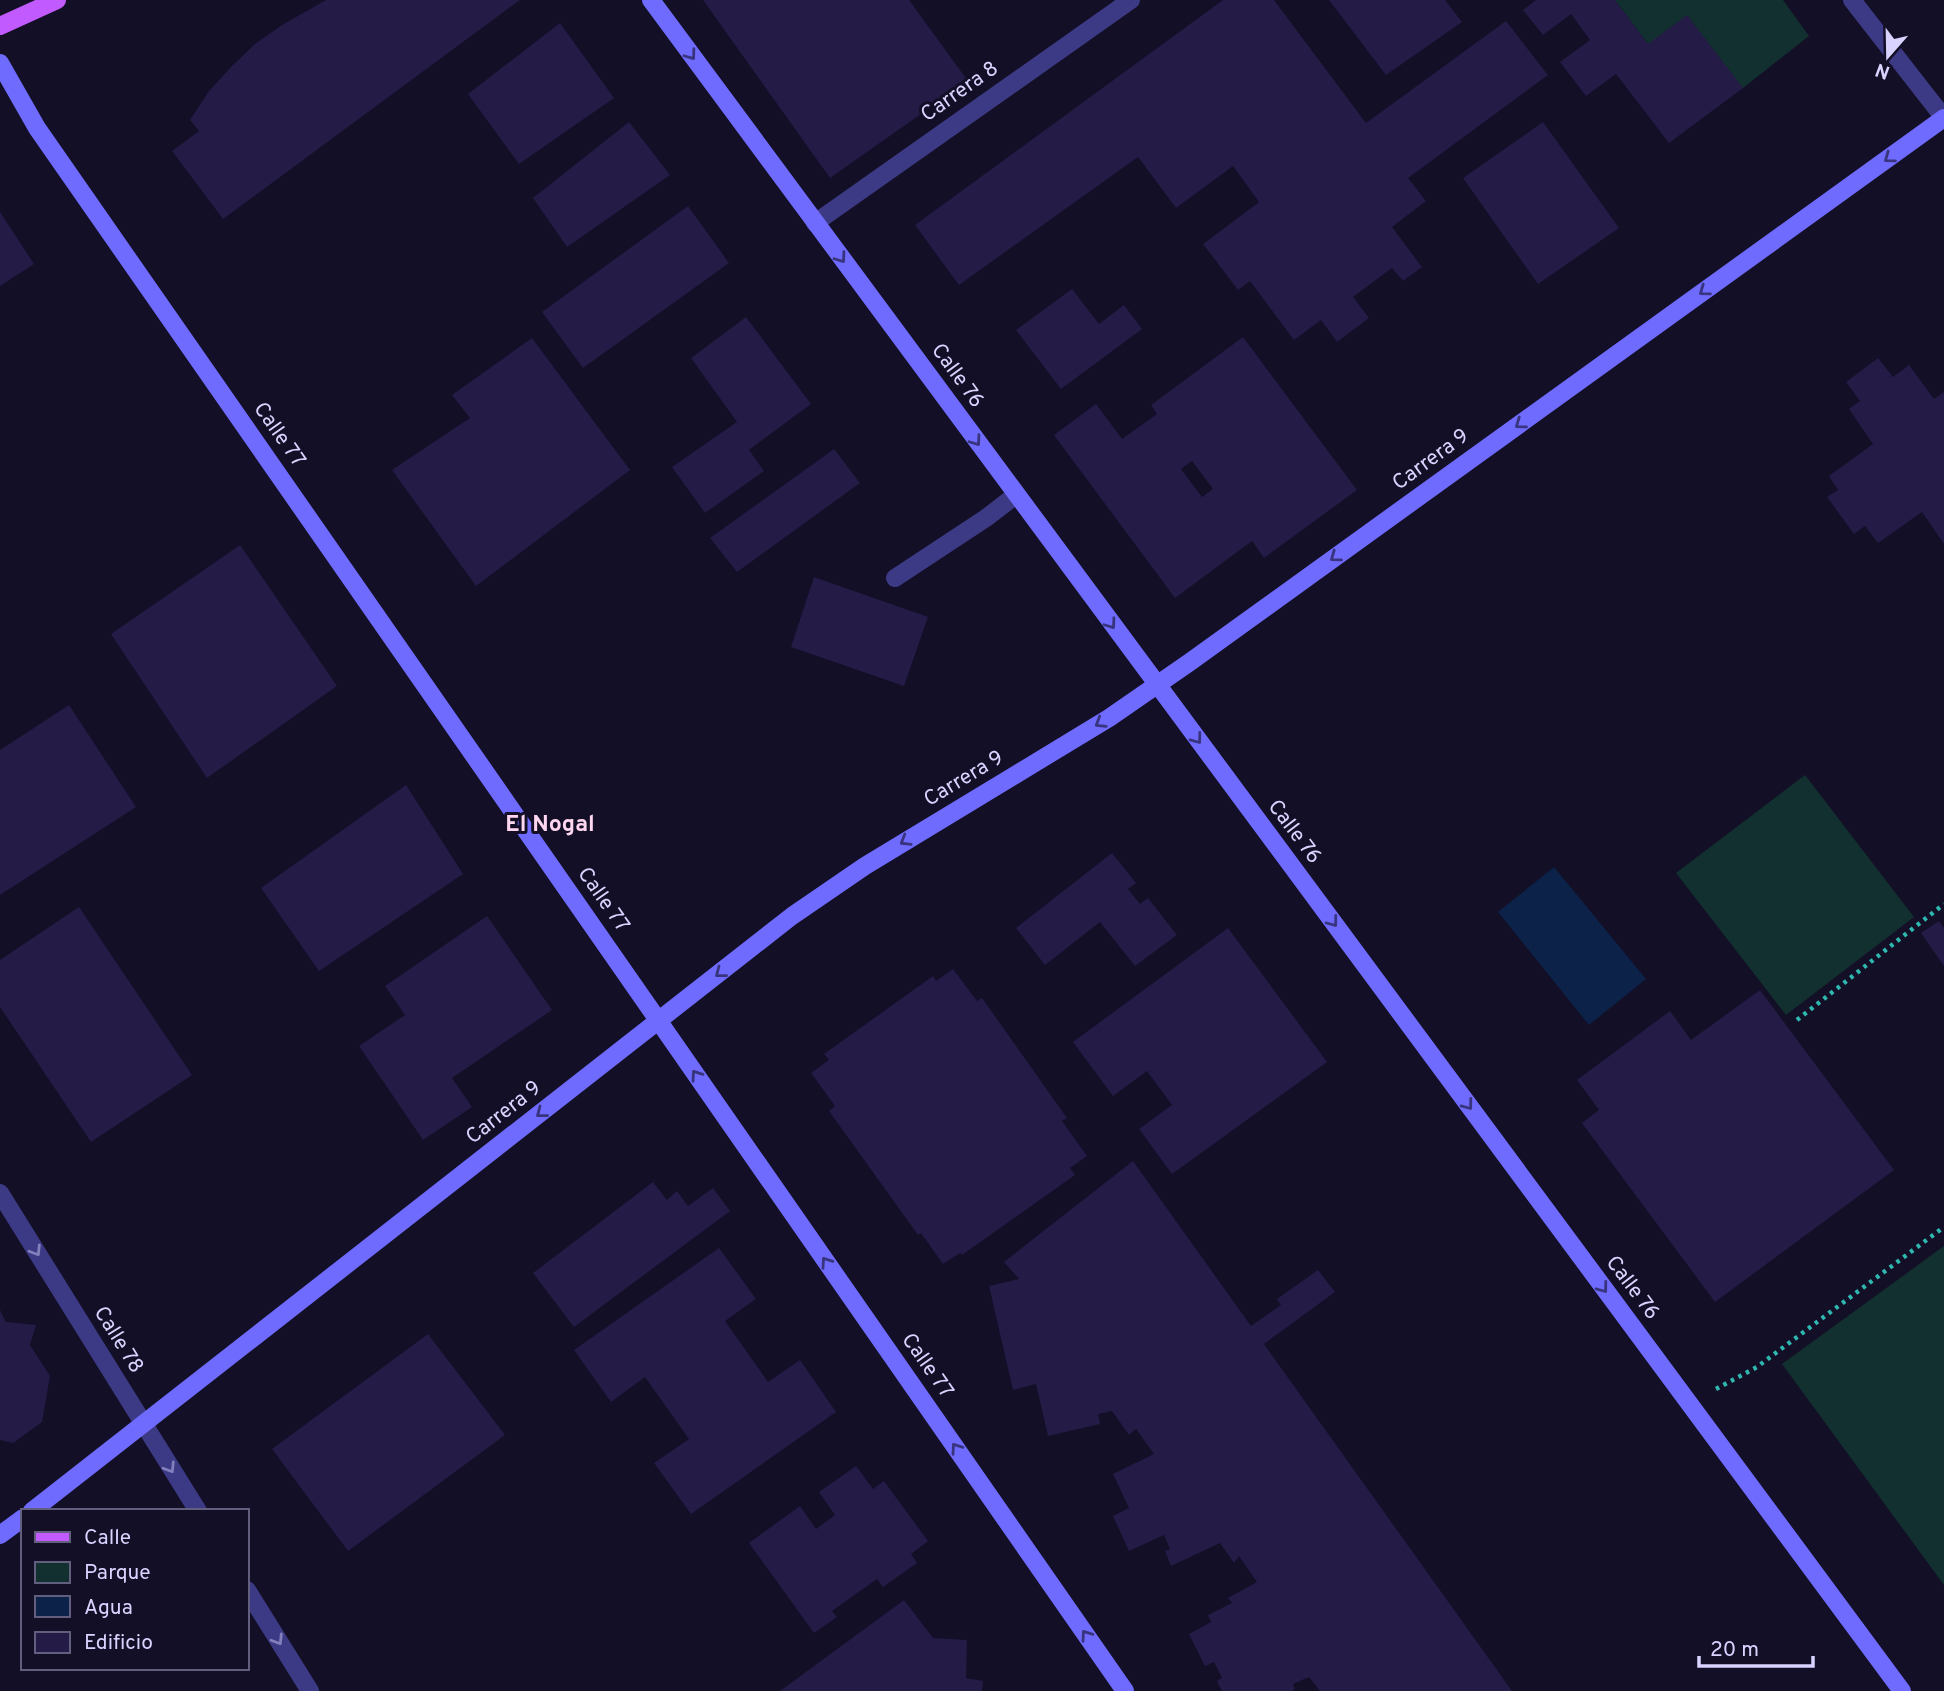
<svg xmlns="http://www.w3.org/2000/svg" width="1944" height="1691" viewBox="0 0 1944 1691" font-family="Overpass,sans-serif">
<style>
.green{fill:#12302f}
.water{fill:#0c2248}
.building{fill:#241b47;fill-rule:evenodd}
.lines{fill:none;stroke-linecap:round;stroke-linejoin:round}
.path{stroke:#2fb8b0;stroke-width:4.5;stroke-dasharray:3.5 5;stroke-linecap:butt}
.lane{stroke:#3d3a85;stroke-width:18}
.street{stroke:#3d3a85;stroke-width:18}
.secondary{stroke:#6f6bff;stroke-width:18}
.primary{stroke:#c25bff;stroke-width:18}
.oneway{stroke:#38347d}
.oneway2{stroke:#837fbc}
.labels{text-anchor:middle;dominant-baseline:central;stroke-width:6;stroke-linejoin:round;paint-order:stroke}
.street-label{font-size:21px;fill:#d9d4ff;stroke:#130f26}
.neighbourhood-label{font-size:23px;font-weight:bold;fill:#ffd6f0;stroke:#130f26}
</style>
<rect width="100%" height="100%" fill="#130f26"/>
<path class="green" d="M1615,0H1783L1809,36L1743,88L1648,44Z
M1805,775L1914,917L1786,1015L1676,873Z
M1944,1246V1585L1782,1364Z"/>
<path class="water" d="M1554,867L1646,979L1589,1025L1498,912Z"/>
<path class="building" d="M326,0H520L223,219L172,151L199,131L190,120L209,91L231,67L255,44L282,25Z
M703,0H909L968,81L830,178Z
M1223,0H1274L1366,123L1506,21L1548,75L1408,178L1426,201L1392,227L1422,267L1403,281L1392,268L1353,297L1369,318L1337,342L1321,320L1294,340L1250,281L1238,290L1203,244L1259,202L1233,166L1176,208L1138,157L959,285L915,225Z
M1329,0H1445L1462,22L1386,75Z
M1536,0H1615L1648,44L1687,15L1743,88L1669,143L1616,74L1586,96L1560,62L1590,40L1571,14L1543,35L1523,10Z
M560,23L614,98L519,164L468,94Z
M629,122L670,175L567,247L533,198Z
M1543,122L1619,228L1538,284L1463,178Z
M688,206L729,263L583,368L542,312Z
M0,212L34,264L0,286Z
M1072,289L1099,324L1124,305L1142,329L1061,389L1016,330Z
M746,317L811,404L749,450L764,471L705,513L672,467L737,422L691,358Z
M1243,337L1357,490L1264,558L1252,541L1175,598L1054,435L1096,404L1122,439L1157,414L1151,405ZM1192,461L1213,489L1202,497L1181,469Z
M532,338L630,470L476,586L392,470L470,418L452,395Z
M1878,358L1893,377L1909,365L1934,399L1944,392V544L1922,512L1878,543L1865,526L1854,534L1827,497L1838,490L1829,476L1873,444L1849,409L1860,401L1846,382Z
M834,449L860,483L737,572L710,538Z
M240,545L337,686L207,778L111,634Z
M814,577L928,617L904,686L791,647Z
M69,705L136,807L0,895V750Z
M406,785L463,874L319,971L261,888Z
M1112,853L1136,883L1128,889L1140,904L1148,898L1177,935L1135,966L1100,922L1045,965L1016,928Z
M79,907L192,1075L91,1142L0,1007V960Z
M487,916L552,1010L452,1078L472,1107L423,1140L359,1046L405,1015L385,986Z
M1939,921L1944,928V966L1921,933Z
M1228,928L1327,1062L1172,1174L1139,1129L1172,1105L1147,1071L1113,1096L1073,1042Z
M953,969L977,1001L982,998L1067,1118L1062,1121L1087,1156L1070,1168L1075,1175L962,1255L960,1253L943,1264L921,1233L918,1235L829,1111L835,1106L811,1073L829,1060L824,1054L933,976L936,981Z
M1760,990L1894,1170L1715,1302L1582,1123L1599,1110L1577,1080L1670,1011L1691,1040Z
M1133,1161L1251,1326L1281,1305L1277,1299L1318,1270L1335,1292L1264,1344L1512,1691H1320L1309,1677L1293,1684L1295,1689L1292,1691H1222L1217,1681L1222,1678L1214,1662L1205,1666L1189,1634L1211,1622L1208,1615L1232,1603L1228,1598L1257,1582L1239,1556L1234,1563L1220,1543L1171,1566L1165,1551L1170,1549L1164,1535L1129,1551L1113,1516L1129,1508L1113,1474L1154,1454L1136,1429L1129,1435L1112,1411L1098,1414L1100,1424L1048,1436L1036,1384L1013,1390L989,1286L1019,1279L1004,1262Z
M653,1182L667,1200L677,1191L688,1206L713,1188L730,1211L574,1327L533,1273Z
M719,1248L756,1299L725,1321L768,1382L800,1360L836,1412L691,1514L654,1463L689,1439L645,1377L611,1402L574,1350Z
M0,1310L6,1322L36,1325L30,1345L50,1376L42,1422L13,1443L0,1440Z
M428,1334L505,1435L348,1551L272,1449Z
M856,1466L873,1489L884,1481L928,1541L911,1554L917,1563L883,1587L877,1579L832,1611L837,1617L814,1633L749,1543L800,1506L816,1529L835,1515L819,1492Z
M904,1600L933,1638L967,1640L966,1678L983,1681L982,1691H780Z"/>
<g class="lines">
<path class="path" d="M1797,1020L1944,904
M1716,1389L1757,1367L1944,1227"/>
<path class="lane" d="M895,578L986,518L1016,495"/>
<path class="street" d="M1852,0L1944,118
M815,223L1131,0
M0,1193L198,1511
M247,1590L310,1691"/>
<path class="secondary" d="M651,0L1902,1691
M0,63L37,128L1125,1691
M32,1511L792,916L865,866L1109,718L1190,662L1944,118
M0,1535L23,1518"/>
<path class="primary" d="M0,26L57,0"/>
</g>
<defs><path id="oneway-chevron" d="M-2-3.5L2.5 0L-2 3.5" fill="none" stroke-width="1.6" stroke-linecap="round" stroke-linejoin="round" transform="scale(1.75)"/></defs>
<g class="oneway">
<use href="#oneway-chevron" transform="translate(691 55) rotate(54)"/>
<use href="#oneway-chevron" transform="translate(1889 158) rotate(144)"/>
<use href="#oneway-chevron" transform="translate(841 258) rotate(54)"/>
<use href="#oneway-chevron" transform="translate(1704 291) rotate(144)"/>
<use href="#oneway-chevron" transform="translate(1520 424) rotate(144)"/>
<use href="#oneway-chevron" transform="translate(976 441) rotate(54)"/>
<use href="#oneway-chevron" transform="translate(1335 557) rotate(144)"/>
<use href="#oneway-chevron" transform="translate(1111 624) rotate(54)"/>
<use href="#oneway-chevron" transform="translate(1100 723) rotate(148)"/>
<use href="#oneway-chevron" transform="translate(1197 739) rotate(53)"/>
<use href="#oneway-chevron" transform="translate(905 841) rotate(149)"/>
<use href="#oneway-chevron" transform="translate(1333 922) rotate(53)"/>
<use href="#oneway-chevron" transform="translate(720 973) rotate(142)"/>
<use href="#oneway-chevron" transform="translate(696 1075) rotate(-125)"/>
<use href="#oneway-chevron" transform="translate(1468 1105) rotate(53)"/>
<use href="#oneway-chevron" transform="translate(541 1113) rotate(142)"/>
<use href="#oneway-chevron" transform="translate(826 1262) rotate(-125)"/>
<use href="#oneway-chevron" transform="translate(1603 1288) rotate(53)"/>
<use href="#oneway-chevron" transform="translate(956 1448) rotate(-125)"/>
<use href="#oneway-chevron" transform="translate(1086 1635) rotate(-125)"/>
</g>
<g class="oneway2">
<use href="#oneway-chevron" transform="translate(36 1251) rotate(58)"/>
<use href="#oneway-chevron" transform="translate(170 1468) rotate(58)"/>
<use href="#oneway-chevron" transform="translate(278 1640) rotate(58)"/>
</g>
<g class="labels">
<g class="street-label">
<text transform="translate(960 92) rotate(-35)">Carrera 8</text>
<text transform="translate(957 376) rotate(54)">Calle 76</text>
<text transform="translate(279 435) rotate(55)">Calle 77</text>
<text transform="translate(1431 460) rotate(-36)">Carrera 9</text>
<text transform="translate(964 779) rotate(-31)">Carrera 9</text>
<text transform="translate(1294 832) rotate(53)">Calle 76</text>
<text transform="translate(603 900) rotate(55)">Calle 77</text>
<text transform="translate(504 1113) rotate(-38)">Carrera 9</text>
<text transform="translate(1632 1288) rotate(53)">Calle 76</text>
<text transform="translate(118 1340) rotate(58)">Calle 78</text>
<text transform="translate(927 1366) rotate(55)">Calle 77</text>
</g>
<g class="neighbourhood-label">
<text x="550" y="825">El Nogal</text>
</g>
</g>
<rect x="21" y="1509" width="228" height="161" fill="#130f26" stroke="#625e7d" stroke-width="2"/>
<rect x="35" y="1532" width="35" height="10" fill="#c25bff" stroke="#625e7d" stroke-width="2"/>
<text x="84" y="1544" font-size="21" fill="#d9d4ff">Calle</text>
<rect x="35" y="1562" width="35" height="21" fill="#12302f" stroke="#625e7d" stroke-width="2"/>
<text x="84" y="1579" font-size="21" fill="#d9d4ff">Parque</text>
<rect x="35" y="1596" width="35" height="21" fill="#0c2248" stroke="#625e7d" stroke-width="2"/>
<text x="84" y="1614" font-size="21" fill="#d9d4ff">Agua</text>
<rect x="35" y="1632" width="35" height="21" fill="#241b47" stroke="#625e7d" stroke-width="2"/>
<text x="84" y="1649" font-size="21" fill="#d9d4ff">Edificio</text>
<g transform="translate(1888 56) rotate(200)" stroke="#130f26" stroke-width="5" paint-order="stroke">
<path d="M0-5L12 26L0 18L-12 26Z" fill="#d9d4ff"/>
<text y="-10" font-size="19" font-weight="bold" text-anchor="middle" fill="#d9d4ff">N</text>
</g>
<path d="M1699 1656v10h114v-10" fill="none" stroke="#d9d4ff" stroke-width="3.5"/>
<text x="1710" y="1656" font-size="21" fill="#d9d4ff" stroke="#130f26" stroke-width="5" paint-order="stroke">20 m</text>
</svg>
